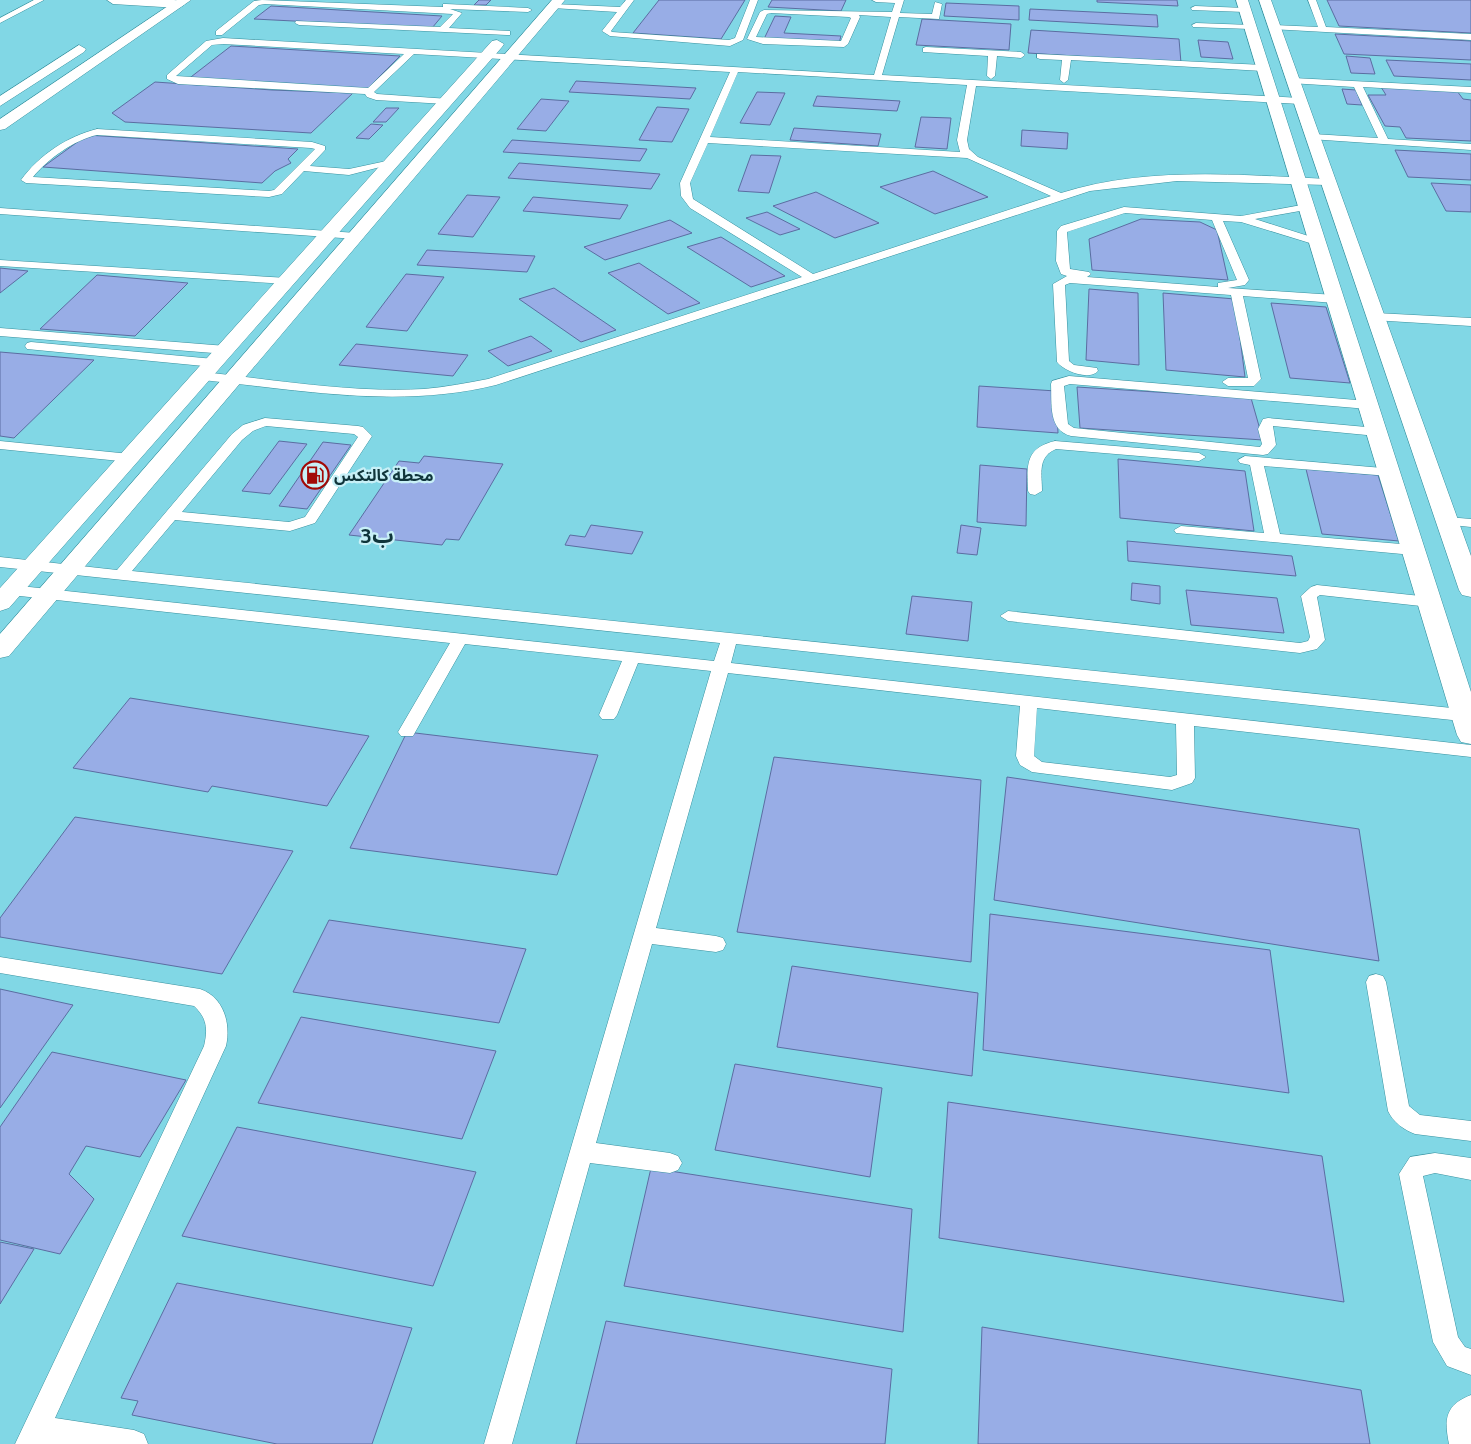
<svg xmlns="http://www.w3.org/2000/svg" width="1471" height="1444" viewBox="0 0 1471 1444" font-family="Ubuntu,'Noto Sans Arabic',sans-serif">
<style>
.building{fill:#98ade6;stroke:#5b6da1}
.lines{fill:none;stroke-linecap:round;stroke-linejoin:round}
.service-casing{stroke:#38919f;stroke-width:1}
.minor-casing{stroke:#38919f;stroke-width:1}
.tertiary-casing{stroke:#38919f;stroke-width:1}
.service{fill:#fff;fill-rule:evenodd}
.minor{fill:#fff;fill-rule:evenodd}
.tertiary{fill:#fff;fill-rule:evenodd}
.labels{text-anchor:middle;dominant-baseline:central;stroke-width:4.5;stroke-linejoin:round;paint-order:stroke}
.poi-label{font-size:16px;font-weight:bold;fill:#10353b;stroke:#c8f0f7;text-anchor:start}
.district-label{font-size:21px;font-weight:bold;fill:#10353b;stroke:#c8f0f7}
</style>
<rect width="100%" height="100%" fill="#81d7e5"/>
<path class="building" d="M479,0H491L486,5H474Z
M659,0H745L721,39L633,33Z
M772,0H846L841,11L768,7Z
M1097,0H1177L1178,6L1097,2Z
M1327,0H1471V33L1339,26Z
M946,3L1019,6V20L944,16Z
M271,6L442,16L432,28L254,19Z
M1030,9L1157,15L1158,27L1029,20Z
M775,16L791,17L784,33L841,36L839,43L764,39Z
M922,19L1011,24L1009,50L916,45Z
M1031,30L1179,39L1181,63L1028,53Z
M1335,34L1471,41V60L1344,54Z
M1198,40L1228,42L1233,59L1201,57Z
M231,46L400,56L365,91L187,80Z
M1346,56L1370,58L1375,74L1351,73Z
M1386,60L1471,64V80L1394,76Z
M576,81L696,88L690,99L569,92Z
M155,82L272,90L353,93L311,133L125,122L112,113Z
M1381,87L1457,91L1463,99L1471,100V141L1406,138L1400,127L1385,126L1368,95H1386Z
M1342,89L1356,90L1362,105L1347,104Z
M757,92L785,93L770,125L740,123Z
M817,96L900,101L897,111L813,106Z
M541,99L569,101L546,131L517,129Z
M657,107L689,109L672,142L639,140Z
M386,108H399L386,122H373Z
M921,117L951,118L947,149L915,147Z
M371,124L383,125L369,139L356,138Z
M794,128L881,134L878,146L790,140Z
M1022,130L1068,133L1067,149L1021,146Z
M87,135L298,149L288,159L291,163L275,171L262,183L43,167Z
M512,140L647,149L640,161L503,152Z
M1395,150L1471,154V180L1408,177Z
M751,155L781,156L769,193L738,191Z
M519,163L660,174L651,189L508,178Z
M933,171L988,197L935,214L880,187Z
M1431,183L1471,185V212L1446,211Z
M816,192L879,223L835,238L773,206Z
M467,195L500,197L473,237L438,234Z
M533,197L628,205L620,219L523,211Z
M767,212L800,229L780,235L746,218Z
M1141,219L1200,222L1217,230L1228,280L1092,270L1089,239Z
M670,220L692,233L605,260L584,247Z
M721,237L785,276L751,287L687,247Z
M427,250L535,256L527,272L417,265Z
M639,263L700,303L668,314L608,273Z
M0,268L28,271L0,293Z
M406,274L444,277L407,331L366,327Z
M97,275L188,283L135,336L40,329Z
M554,288L616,330L581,342L519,299Z
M1089,289L1138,293L1139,365L1086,360Z
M1163,293L1235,299L1245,377L1166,370Z
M1271,303L1326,307L1350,383L1290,378Z
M531,336L552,351L508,366L488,351Z
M356,344L468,355L453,376L339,365Z
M0,352L94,360L14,438L0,436Z
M979,386L1056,391L1058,433L977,427Z
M1077,387L1251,398L1263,440L1080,428Z
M279,441L307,444L270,494L242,491Z
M323,442L351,445L307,509L279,506Z
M424,456L503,464L459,540L446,539L442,545L349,535L399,461L419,463Z
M1118,459L1245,471L1254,531L1120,518Z
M980,465L1027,469L1026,526L977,522Z
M1306,469L1378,475L1399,541L1322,534Z
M591,525L643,532L632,554L565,545L570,535L585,537Z
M961,525L981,528L977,555L957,553Z
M1127,541L1292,556L1296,576L1128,561Z
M1132,583L1160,586V604L1131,600Z
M1186,590L1277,598L1284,633L1191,625Z
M912,596L972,602L968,641L906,634Z
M130,698L369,736L327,806L212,786L208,792L73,768Z
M407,732L598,755L557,875L350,848Z
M774,757L981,780L971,962L737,932Z
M1007,777L1359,829L1379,961L994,900Z
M75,817L293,851L222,974L0,937V918Z
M990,914L1270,950L1289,1093L983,1050Z
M329,920L526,949L499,1023L293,992Z
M792,966L978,993L972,1076L777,1047Z
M0,989L73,1005L0,1108Z
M301,1017L496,1051L462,1139L258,1103Z
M52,1052L186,1080L140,1157L86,1146L69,1174L94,1199L60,1254L0,1240V1127Z
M735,1064L882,1088L870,1177L715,1150Z
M948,1102L1322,1156L1344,1302L939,1238Z
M237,1127L476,1172L433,1286L182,1236Z
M651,1168L912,1209L903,1332L624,1286Z
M0,1242L34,1249L0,1304Z
M177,1283L412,1328L372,1444H277L132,1415L138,1401L121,1398Z
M606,1321L892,1369L885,1444H576Z
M982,1327L1361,1390L1370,1444H978Z"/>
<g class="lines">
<g class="service-casing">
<path id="service" d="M34,0H44L0,23V18Z
M262,0L443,7V4H446L528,8L532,10L528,12L450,9L462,13L449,28L510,31V35H507L299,25L295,23L296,21L440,27L453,14L265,4L259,5L222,35H216V31L254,1Z
M626,0H634L611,31L612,32L729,40L735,38L750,0H758L743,40L730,46L610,36L602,31L617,12L553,8L549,6L553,4L620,7Z
M872,0H904L900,13L932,14L935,2L942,4L939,19L899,17L882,75L1300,98L1305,101L1300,104L976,86L967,140L969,149L978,157L1061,193C1147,166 1240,175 1328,179L1333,182L1328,185L1177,181L1090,191L496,385C399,409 300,390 203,380L197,376L203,372C276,380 351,393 424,389C446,387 467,383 488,379L802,277L690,208L681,196L680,183L730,72L414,54L374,92L377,94L449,99V103L446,104L376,100L367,97L365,94L178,84L167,79V75L206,41L223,38L874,75L891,17L859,15L860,17L848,44L844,47L763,44L747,39L760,12L764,10L892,12L895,3L876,2ZM771,13L849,17L851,18L841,41L756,37L767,14ZM223,44L404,54L368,88L176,76L212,45ZM738,72L967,85L957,140L960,152L710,137ZM708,143L967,158L1051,196L813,274L693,199L690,183Z
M1308,0H1316L1326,27L1471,34V40L1271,29V25H1274L1318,27Z
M1195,6L1245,8L1249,10L1245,12L1192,10L1191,8Z
M1196,23L1251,25L1255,27L1251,29L1193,27L1192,25Z
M926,47L1021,52L1025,55L1021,58L997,56L995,76L991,79L987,76L988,56L923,52V48Z
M1037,54L1263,65L1267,68L1263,71L1071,60L1068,80L1064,83L1060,80L1062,60L1040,59L1037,58Z
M1293,78L1471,87V93L1363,87L1388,139L1471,144V150L1310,139V135L1313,134L1378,138L1354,87L1290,83V79Z
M97,129L312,142L325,146V150L310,166L349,169L391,160L396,163L349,175L304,171L282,194L269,197L26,183L21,180C39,155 68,136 97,129ZM97,135L311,148L315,149L274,190L269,191L33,177C48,159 74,140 97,135Z
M1307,204L1311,205V209L1255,219L1321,240V244H1313L1241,222L1223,221L1249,280L1245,285L1228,288L1335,295L1341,299L1335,303L1243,296L1261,379L1254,386H1228L1222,382L1228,378H1248L1231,295L1070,283L1065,285L1069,361L1074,365L1097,368L1098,371C1089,381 1064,371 1057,362L1053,284L1067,276L1061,274L1056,261L1057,231L1061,226L1124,207L1241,216ZM1125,213L1212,220L1237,280L1218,283V287L1087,277L1091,274L1089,272L1070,269L1067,232Z
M0,208L356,233L362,236L356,239L0,214Z
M0,260L287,278L293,281L287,284L0,266Z
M1376,313L1471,318V326L1372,320L1370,317L1372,314Z
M0,328L226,346L232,350L226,354L0,336Z
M31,342L214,359L220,363L214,367L27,349L25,346L27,343Z
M1069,376L1368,401L1375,405L1368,409L1070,384L1064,386L1068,424L1074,428L1260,447L1262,444L1258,429L1263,419L1268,418L1377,428L1384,432L1377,436L1273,426L1276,445L1268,454L1263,455L1071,436C1048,430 1052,404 1051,384L1052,381Z
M265,418L358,426L363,427L372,436L315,523L290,531L175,520L132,571L1471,710V722L736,644L731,663L1471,745V757L1194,726L1195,778L1192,783L1172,790L1032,772L1020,765L1016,756L1020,706L728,673L656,928L716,936L723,938L726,944L723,950L716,952L652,944L596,1143L670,1153L678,1156L682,1163L678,1170L670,1173L590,1163L512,1444H484L711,671L638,663L617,715L614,719H602L599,715L622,661L465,644L413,736H401L398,732L450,643L11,595L3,590L11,585L714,661L720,643L0,567V557L117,570L232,434L243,425ZM266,426L354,434L358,437L305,517L289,522L182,512L242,440L253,431ZM1037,708L1176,724L1177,775L1170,777L1042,762L1034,756Z
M0,441L130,454L137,458L130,462L0,449Z
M1055,441L1199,453L1206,457L1199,461L1056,449C1037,457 1042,474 1042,491L1035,495L1030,494L1028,491C1027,465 1025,448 1055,441Z
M1245,456L1394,469L1396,472L1394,475L1389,476L1264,466L1280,534L1413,545L1421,550L1413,555L1176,533L1174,530L1181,526L1264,533L1250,465L1240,463L1238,460Z
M1447,517L1471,519V527L1442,524L1440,521Z
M1317,585L1430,597L1438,602L1430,607L1320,595L1317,597L1325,640L1317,649L1300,653L1008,621L1000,616L1008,611L1300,643L1308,641L1310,637L1301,596L1311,587Z
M0,957L200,989C224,997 231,1024 226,1046L55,1418L134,1430L144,1434L148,1444H15L204,1046C208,1029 207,1018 194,1006L0,973Z
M1376,974L1383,976L1386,982L1409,1106L1420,1115L1471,1121V1141L1415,1134C1404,1130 1393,1122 1388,1111L1366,982L1369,976Z
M1435,1153L1471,1158V1180L1435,1173L1423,1176L1458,1337L1465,1347L1471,1349V1375L1447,1366L1433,1342L1399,1174L1410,1157Z
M1471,1395V1444H1449C1444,1419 1445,1405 1471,1395Z"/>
</g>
<g class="minor-casing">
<path id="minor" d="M107,0H174L183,1L185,4L179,8L113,4Z
M552,0H565L9,656L0,658V634Z
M1236,0H1248L1471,692V744L1461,742L1457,735Z
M1259,0H1271L1471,556V597L1462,595L1459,590Z
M497,40L504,44L502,47L9,608L0,611V588L492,41Z"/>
</g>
<g class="tertiary-casing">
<path id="tertiary" d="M177,0H191L5,129L0,130V119Z
M79,45L86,49L84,52L0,106V96Z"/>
</g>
<use href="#service" class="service"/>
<use href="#minor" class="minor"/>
<use href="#tertiary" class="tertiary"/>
</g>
<defs>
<g id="fuel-ring" transform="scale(1.4375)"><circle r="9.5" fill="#c8f0f7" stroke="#a20907" stroke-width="1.5"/><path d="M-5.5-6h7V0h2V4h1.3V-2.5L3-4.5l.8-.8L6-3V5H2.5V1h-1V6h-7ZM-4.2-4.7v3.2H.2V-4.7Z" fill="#a20907"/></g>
</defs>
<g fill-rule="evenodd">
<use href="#fuel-ring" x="315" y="475"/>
</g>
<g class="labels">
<g class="poi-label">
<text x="334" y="475">محطة كالتكس</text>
</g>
<g class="district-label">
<text x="377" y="535">ب3</text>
</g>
</g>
</svg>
